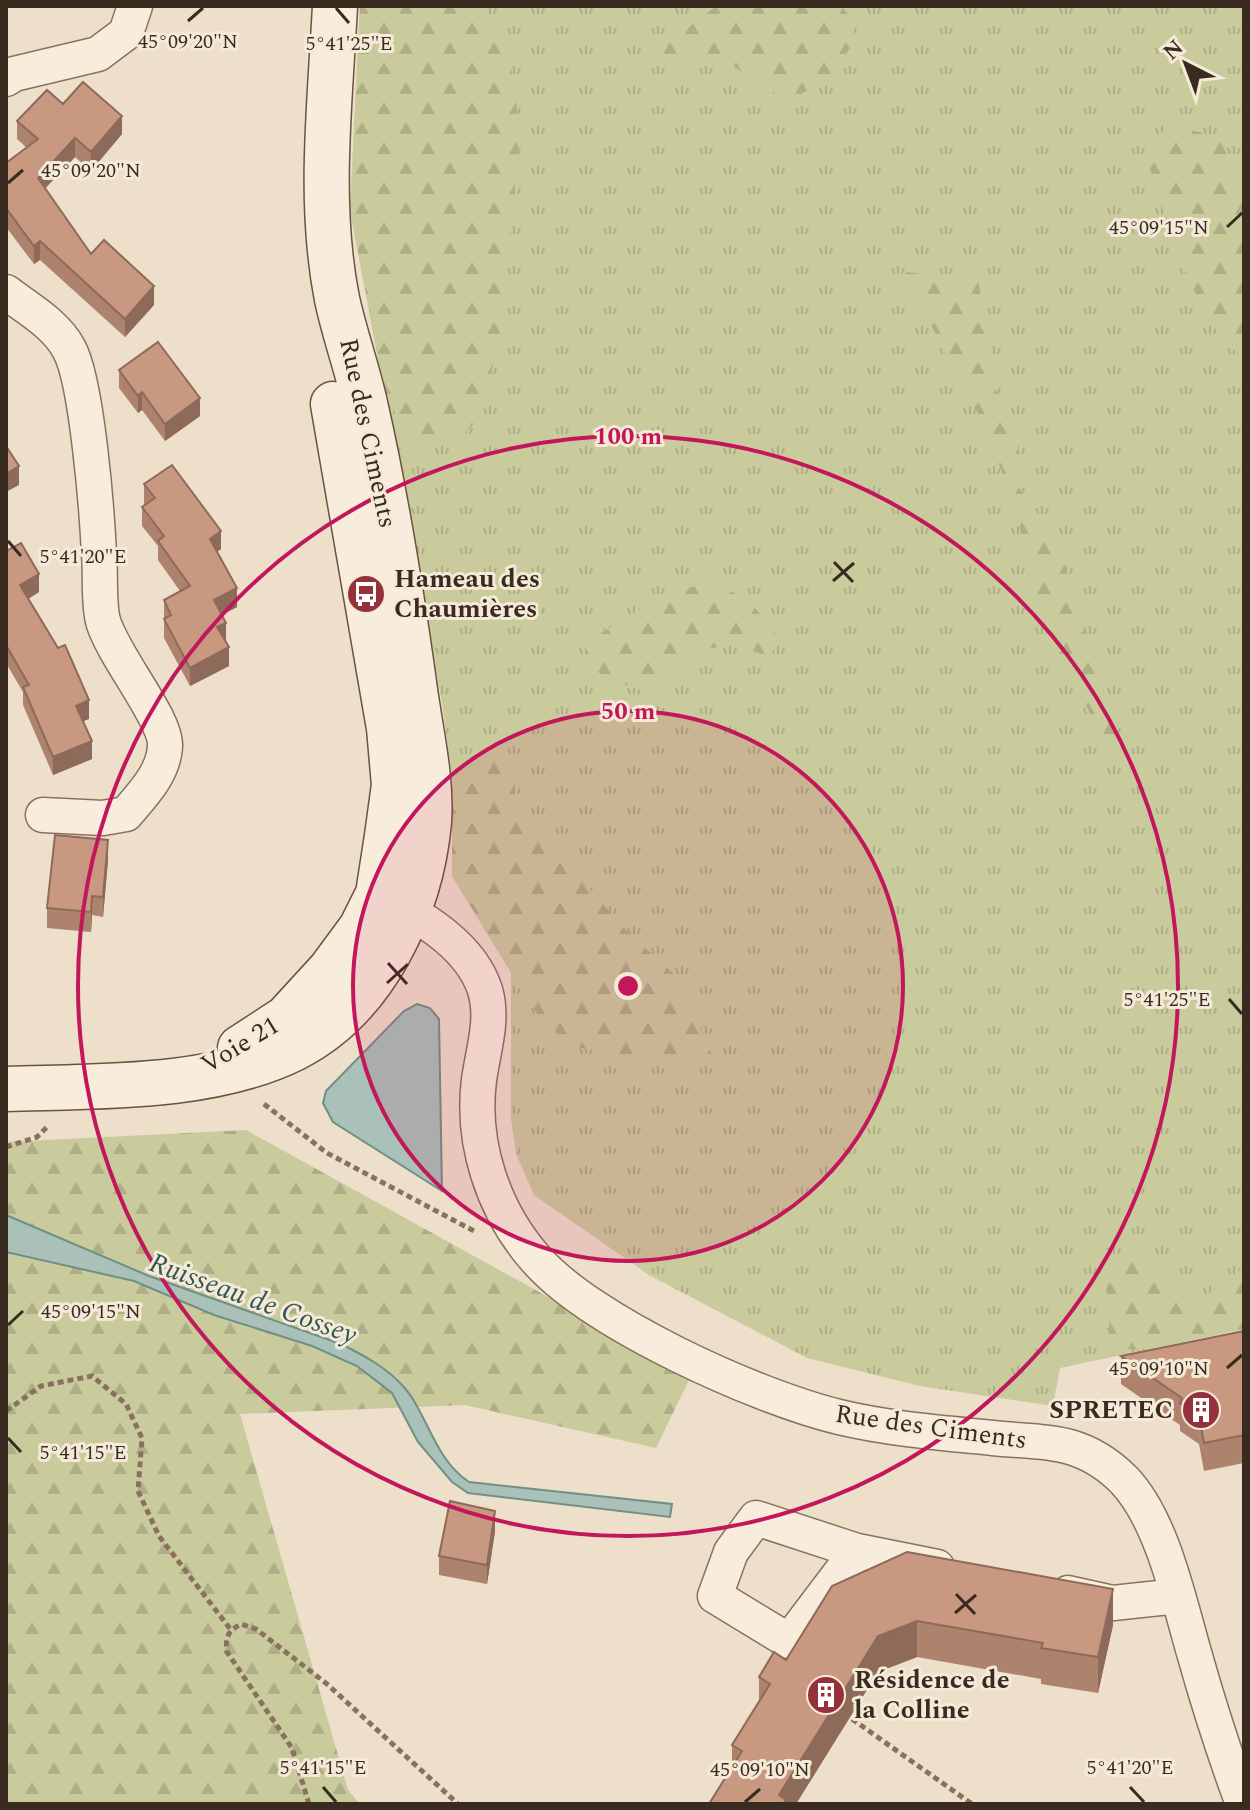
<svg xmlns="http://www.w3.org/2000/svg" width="1250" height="1810" viewBox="0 0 1250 1810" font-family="Spectral,serif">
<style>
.grass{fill:url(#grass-tufts)}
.forest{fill:url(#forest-firs)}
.water{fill:#a9c1b8;stroke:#709085;stroke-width:2}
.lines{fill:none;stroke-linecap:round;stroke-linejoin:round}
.minor-casing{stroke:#89715e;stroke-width:37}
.secondary-casing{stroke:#6b5241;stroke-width:47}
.path{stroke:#89715e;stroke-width:5;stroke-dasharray:6 4;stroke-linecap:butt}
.minor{stroke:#f8eddc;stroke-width:34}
.secondary{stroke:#f8eddc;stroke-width:44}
.wall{fill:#ad836e}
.shaded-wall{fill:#8d6a5a}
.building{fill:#c99880;stroke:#8d6a5a;stroke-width:2}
.ticks{fill:none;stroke:#3a2b21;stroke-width:3}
.ring{fill:none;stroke:#c2185b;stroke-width:4}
.labels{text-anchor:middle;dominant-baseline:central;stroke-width:6;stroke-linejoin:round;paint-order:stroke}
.street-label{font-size:26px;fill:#3a2b21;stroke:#f5ead8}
.poi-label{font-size:26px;font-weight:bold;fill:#3a2b21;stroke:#f5ead8;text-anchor:start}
.water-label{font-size:28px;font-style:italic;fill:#315952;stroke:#f5ead8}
.ticks-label{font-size:20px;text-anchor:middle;fill:#3a2b21;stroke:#f5ead8;stroke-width:6;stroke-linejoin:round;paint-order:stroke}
.centre{fill:#c2185b;stroke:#f5ead8;stroke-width:4}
.ring-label{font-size:24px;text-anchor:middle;font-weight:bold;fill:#c2185b;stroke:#f5ead8;stroke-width:6;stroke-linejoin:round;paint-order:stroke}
</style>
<defs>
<pattern id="grass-tufts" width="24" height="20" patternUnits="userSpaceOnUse" patternTransform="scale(2)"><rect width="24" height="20" fill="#cacb9d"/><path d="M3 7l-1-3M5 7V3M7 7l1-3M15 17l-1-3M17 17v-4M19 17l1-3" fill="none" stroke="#aeae87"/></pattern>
<pattern id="forest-firs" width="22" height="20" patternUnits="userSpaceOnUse" patternTransform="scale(2)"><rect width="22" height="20" fill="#cacb9d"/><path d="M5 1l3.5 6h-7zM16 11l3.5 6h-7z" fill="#aeae87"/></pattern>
</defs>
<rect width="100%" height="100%" fill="#eddfc9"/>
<path class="grass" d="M360,6H1244V1329L1060,1368L1053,1406L920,1386L807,1358L649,1275L534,1195L516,1154L511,1119V973L452,876V780L443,709L350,210Z"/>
<path class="forest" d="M360,6H483L507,39L520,130L501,328L483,413L458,442L412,437L387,401L350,210Z
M716,6H841L851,17L856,40L829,77L788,102L724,60L656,53Z
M1169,123L1222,139L1244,194V356C1201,340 1158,198 1146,155Z
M903,272L978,279L1002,426L1018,447L1019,488L1059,542L1072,596L1114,724L1115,740L1106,744L1034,605L1017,511L984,425Z
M698,585C742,588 755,604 779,639L770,656L728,645L698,651L678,675L644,691L606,679L587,662L585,643L658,598Z
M501,742L523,828L570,867L625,929L677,977L712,1055L669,1063L576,1047L540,1019L452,876V779Z
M246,1130L691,1376L656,1448L465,1405L240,1414L348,1790L360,1804H6V1142Z
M1145,1254L1183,1305L1211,1292L1244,1267V1329L1138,1350L1111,1347L1105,1273Z"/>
<path class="water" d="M417,1004L430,1008L439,1019L442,1191L333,1122L323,1103L326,1091L404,1011Z
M6,1215L149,1276L341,1344C363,1355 386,1367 403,1386C428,1414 434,1459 469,1482L672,1504L670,1517L468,1493L452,1482L418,1442L392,1393L357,1366L312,1346L214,1315L134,1281L6,1252Z"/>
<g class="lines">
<g class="minor-casing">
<path id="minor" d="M6,79L14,74L98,54L126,33L135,6
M6,292C28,309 56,324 69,349C87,381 97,512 99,554C101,575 98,601 103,621C113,656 167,720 165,746C164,773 142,795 126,814L103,818L43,815
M389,900C426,920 471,947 485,990C494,1020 483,1050 479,1080C471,1143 493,1210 535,1258C590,1322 756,1397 839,1417C889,1429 942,1433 993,1438C1018,1441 1046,1440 1070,1447C1091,1453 1109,1465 1124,1480C1163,1521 1179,1602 1195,1656C1209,1706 1225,1755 1243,1804
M857,1551L789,1641L715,1596L731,1552L756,1518L857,1551L937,1567
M1068,1593L1113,1603L1178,1596"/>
</g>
<g class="secondary-casing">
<path id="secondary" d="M240,1048L286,1018L330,970L361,928L378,894L387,836L394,785L389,728L333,404
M6,1089C97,1086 212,1090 295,1048C375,1007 421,909 429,822C432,779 421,733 415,690C402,596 387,501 366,408C358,371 345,336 337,299C318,203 330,103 335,6"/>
</g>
<path class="path" d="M264,1104L327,1153L474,1231
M6,1147L37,1137L47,1127
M6,1411L41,1386L92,1376L126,1404L142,1438L138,1491L159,1536L231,1630
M852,1719L972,1804
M309,1804L292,1748L227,1652C225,1637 228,1631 241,1624L256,1629L327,1684L458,1804"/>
<use href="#minor" class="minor"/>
<use href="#secondary" class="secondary"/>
</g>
<path class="wall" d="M63,104L122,134L91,171L75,157L45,188L91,254L154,305L125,337L40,260L34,264L6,227V163L27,148L17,139V121Z
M119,370L200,416L165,441L142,410L138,413L119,388Z
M144,484L221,549L217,552L237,607L221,615L229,666L190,686L164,638V600L180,591L158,560V546L142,526V507L145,505L144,503Z
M6,551L39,592L28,599L89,719L83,721L92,759L53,775L23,705V692L6,663Z
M108,860L103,917L92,915L91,932L47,928V908Z
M1244,1331V1463L1204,1471L1199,1444L1180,1431V1425L1121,1384V1356Z
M495,1531L487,1584L439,1575V1556Z
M832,1586L1113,1625L1098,1693L1041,1684V1679L917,1657L878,1672L796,1804H709L732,1767V1745L759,1702V1677L786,1660Z"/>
<path class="shaded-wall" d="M122,116V134L91,171V152Z
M75,138V157L38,196V178Z
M40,241V260L34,264V246Z
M154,286V305L125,337V319Z
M142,392V410L138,413V396Z
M200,398V416L165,441V424Z
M19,466V485L6,492V474Z
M221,531V549L210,557V539Z
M39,574V592L20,604V585Z
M237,588V607L214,619V600Z
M226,623V642L217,627Z
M229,647V666L190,686V668Z
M89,700V719L76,724V706Z
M92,741V759L53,775V757Z
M108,840V860L103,917V897Z
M92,896V915L91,932V912Z
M495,1511V1531L487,1584V1565Z
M1113,1589V1625L1098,1693V1657Z
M917,1621V1657L878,1672L796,1804H779V1795L878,1636Z"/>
<path class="building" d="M83,82L122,116L91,152L75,138L38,178L91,254L104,240L154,286L125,319L40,241L34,246L6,208V163L38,139L17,121L47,90L63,104Z
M158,342L200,398L165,424L142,392L138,396L119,370Z
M6,446L19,466L6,474Z
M172,465L221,531L210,539L237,588L214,600L226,623L217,627L229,647L190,668L164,619L171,615L164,600L190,586L158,541L164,536L142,507L155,498L144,484Z
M21,543L39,574L20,585L58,648L65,645L89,700L76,706L92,741L53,757L23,687L29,685L6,645V551Z
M55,835L108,840L103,897L92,896L91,912L47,908Z
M1244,1331V1435L1204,1443L1199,1415L1180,1403L1182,1398L1121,1356Z
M450,1501L495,1511L487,1565L439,1556Z
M907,1552L1113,1589L1098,1657L1041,1648L1043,1643L917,1621L878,1636L779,1795L786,1800L783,1804H709L742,1751L732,1745L770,1684L759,1677L774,1652L786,1660L832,1586Z"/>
<path class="ticks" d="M336,8L349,23M188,21L203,8M8,183L23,170M1227,227L1242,213M8,541L21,556M834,562L853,582M833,581L854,563M388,963L407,984M387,983L408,964M1229,999L1242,1014M8,1325L23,1311M1227,1368L1242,1355M8,1438L21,1452M956,1594L975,1614M955,1613L976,1595M323,1787L336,1802M1130,1787L1144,1802M745,1802L760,1789"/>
<circle cx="628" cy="986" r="275" fill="#c2185b" fill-opacity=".12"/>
<g class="ring">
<circle cx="628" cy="986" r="275"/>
<circle cx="628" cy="986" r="550"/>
</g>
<defs>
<g id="bus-disc" transform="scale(2)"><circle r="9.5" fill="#95313b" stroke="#f5ead8"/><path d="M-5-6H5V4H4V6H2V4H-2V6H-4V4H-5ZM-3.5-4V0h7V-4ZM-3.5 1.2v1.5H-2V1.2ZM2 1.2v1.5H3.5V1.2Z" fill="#fff"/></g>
<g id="building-disc" transform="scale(2)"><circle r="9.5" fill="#95313b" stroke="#f5ead8"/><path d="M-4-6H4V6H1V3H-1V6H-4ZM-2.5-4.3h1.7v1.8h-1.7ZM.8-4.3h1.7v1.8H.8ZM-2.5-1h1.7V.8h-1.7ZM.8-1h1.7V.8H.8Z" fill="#fff"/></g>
</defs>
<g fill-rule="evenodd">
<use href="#bus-disc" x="366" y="594"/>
<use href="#building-disc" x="1201" y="1410"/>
<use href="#building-disc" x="826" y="1695"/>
</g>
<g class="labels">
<g class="street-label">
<text transform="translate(368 433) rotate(78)">Rue des Ciments</text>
<text transform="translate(240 1045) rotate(-31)">Voie 21</text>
<text transform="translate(931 1427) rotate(8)">Rue des Ciments</text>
</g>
<g class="poi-label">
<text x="394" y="579">Hameau des<tspan x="394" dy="30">Chaumières</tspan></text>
<text x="1173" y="1410" text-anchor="end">SPRETEC</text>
<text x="854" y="1680">Résidence de<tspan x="854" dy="30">la Colline</tspan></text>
</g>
<g class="water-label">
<text transform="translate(253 1299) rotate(20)">Ruisseau de Cossey</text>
</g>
</g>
<g class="ticks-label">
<text x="188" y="48">45°09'20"N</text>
<text x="349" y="50">5°41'25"E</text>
<text x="91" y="177">45°09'20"N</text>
<text x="1159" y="234">45°09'15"N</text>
<text x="83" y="563">5°41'20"E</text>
<text x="1167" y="1006">5°41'25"E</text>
<text x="91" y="1318">45°09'15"N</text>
<text x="1159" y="1375">45°09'10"N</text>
<text x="83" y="1459">5°41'15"E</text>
<text x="323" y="1774">5°41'15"E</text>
<text x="1130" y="1774">5°41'20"E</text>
<text x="760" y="1776">45°09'10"N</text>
</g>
<circle cx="628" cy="986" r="12" class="centre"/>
<g class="ring-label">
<text x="628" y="444">100 m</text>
<text x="628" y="719">50 m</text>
</g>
<rect width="1250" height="1810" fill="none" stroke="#3a2b21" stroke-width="16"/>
<g transform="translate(1186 64) rotate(318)" stroke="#f5ead8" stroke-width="6" paint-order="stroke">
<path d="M0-6L14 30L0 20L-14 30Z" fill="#3a2b21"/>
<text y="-12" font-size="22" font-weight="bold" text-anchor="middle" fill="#3a2b21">N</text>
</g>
</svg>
